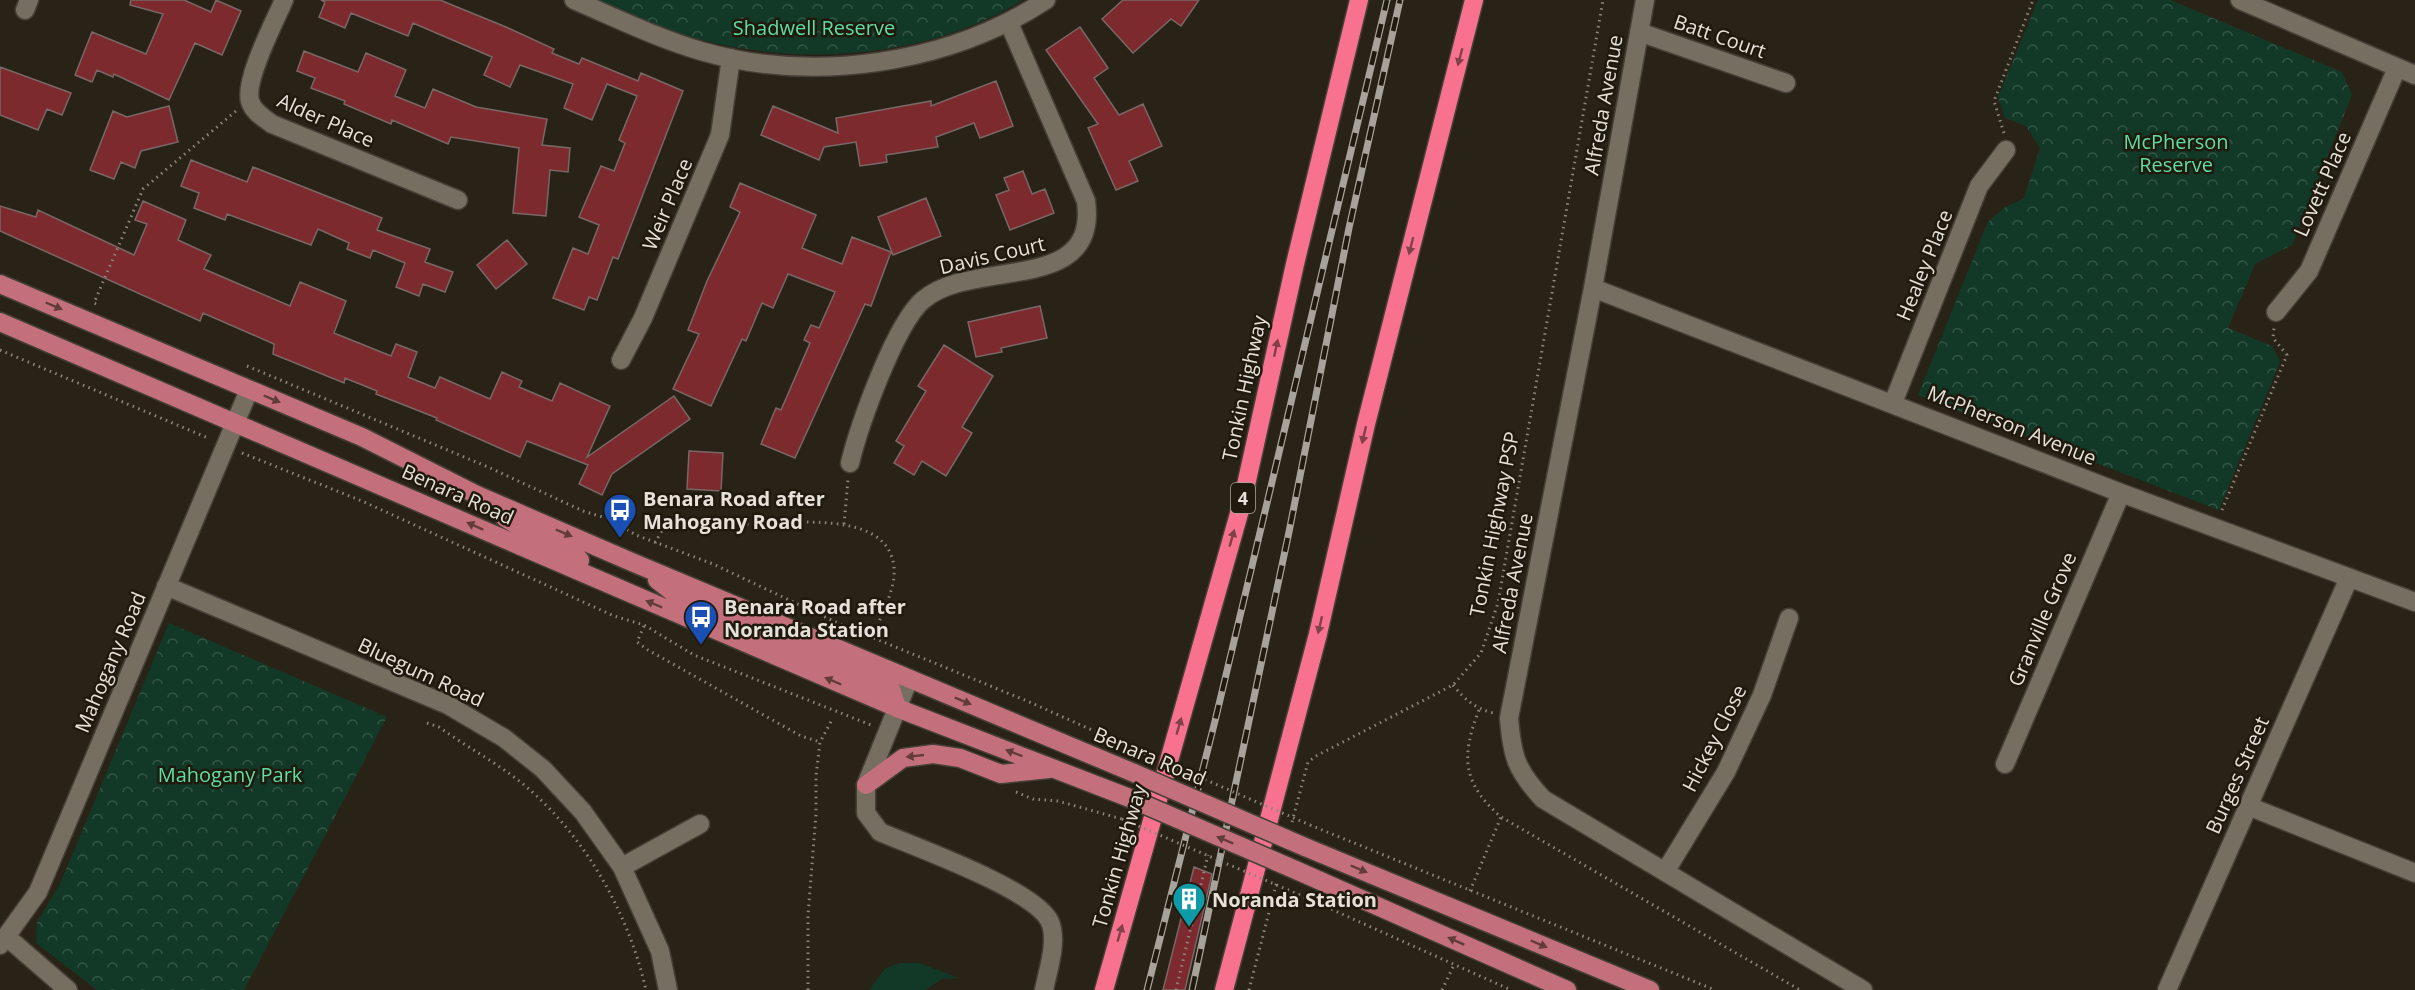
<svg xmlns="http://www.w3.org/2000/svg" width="2415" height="990" viewBox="0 0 2415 990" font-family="'Open Sans',sans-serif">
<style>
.grass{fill:#123927}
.park{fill:url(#park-crowns)}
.building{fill:#7d2a2e;stroke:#796766;stroke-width:1.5}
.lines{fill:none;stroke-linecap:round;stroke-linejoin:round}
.minor-casing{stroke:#453f37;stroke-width:21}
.major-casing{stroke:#453f37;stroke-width:21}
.highway-casing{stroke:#453f37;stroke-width:21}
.path{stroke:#8c877e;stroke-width:3;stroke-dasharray:1.5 4.5;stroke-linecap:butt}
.minor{stroke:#766e60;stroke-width:18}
.major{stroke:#c4707c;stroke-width:18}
.highway{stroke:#f8728f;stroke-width:18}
.rail-casing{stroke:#a8a39a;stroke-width:7}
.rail{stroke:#20190d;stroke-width:4.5;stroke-dasharray:14;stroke-linecap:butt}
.major-bridge-casing{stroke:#453f37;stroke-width:21;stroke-linecap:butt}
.path-bridge{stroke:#8c877e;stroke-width:3;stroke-dasharray:1.5 4.5;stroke-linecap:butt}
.major-bridge{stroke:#c4707c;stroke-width:18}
.oneway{fill:#814148}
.oneway2{fill:#623c39}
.labels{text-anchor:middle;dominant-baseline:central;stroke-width:5;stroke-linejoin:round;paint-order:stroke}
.shield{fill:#20190d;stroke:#aba69c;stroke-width:1.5}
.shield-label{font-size:18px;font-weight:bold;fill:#e6e2da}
.park-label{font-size:20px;fill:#5cdfa3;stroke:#20190d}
.street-label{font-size:20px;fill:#e6e2da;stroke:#20190d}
.poi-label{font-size:20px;font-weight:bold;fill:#e6e2da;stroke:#20190d;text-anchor:start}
</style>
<defs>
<pattern id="park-crowns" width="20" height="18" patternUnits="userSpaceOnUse" patternTransform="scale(1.5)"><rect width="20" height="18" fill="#123927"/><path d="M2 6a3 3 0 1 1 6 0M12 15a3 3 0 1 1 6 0" fill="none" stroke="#345546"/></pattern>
</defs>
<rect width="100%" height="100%" fill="#292317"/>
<path class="grass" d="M900,963H919L959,978L942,979L925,990H869L885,969Z"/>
<path class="park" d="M596,0H1023C930,57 807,67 702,40C665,31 631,15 596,0Z
M2038,0H2170L2342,72L2352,95L2292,245L2255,264L2228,328L2272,346L2280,362L2219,510L1918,395L1988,222L2004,208L2024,198L2040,148L2026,126L2005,118L1998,97Z
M169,623L387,717L244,990H97L36,943L37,922L60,884Z"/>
<path class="building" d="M131,0H184L211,12L216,0L241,11L222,55L195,43L169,100L114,74L113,77L97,70L92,82L75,75L92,32L146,54L163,14L130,5Z
M321,0H440L506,27L554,49L552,53L579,64L582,58L638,81L641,73L683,91L618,259L613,257L597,300L589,297L584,310L553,298L573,248L588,254L599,225L579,217L601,166L614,171L625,143L619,140L637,96L607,84L592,120L564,108L573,84L520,65L510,87L484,75L492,57L413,23L408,36L351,13L345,28L319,17L325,2Z
M1123,0H1199L1181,26L1171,19L1133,53L1102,19Z
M1080,27L1108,68L1094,78L1119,115L1143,104L1162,146L1129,161L1138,181L1116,190L1088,128L1098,124L1046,50Z
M304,51L358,72L366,53L406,70L395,96L425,108L433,89L476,107L547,119L542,145L570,148L568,172L550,170L546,216L513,213L519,148L451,137L448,144L392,120L391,124L344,104L345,101L311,88L315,78L297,71Z
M0,67L71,93L62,115L47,109L38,130L0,115Z
M996,81L1013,126L980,138L974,123L936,137L938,147L886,155L887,162L860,166L856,142L824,147L819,160L761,135L773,106L838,133L836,118L931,101V106Z
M169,106L178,142L141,151L135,168L121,162L114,179L90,170L113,111L127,117Z
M191,160L247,182L253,167L382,218L377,230L430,249L425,262L453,272L445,292L423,284L419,296L396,287L405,263L373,250L370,258L347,249L349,243L318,229L311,245L227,214L225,220L194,208L199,193L181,186Z
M1023,171L1032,194L1045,189L1054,213L1010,230L996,195L1009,190L1004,178Z
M740,183L816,215L802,248L842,264L852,237L891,252L871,306L865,304L795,458L761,444L776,408L781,410L810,343L804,340L811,325L819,328L835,292L788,274L773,308L762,303L746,341L742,339L711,406L673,389L699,334L688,330L707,281L740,212L730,207Z
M926,198L941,236L893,255L878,217Z
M143,201L186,220L178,240L211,255L204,269L290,306L300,282L346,301L334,333L391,356L396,344L417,352L408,377L435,388L440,377L490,399L502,372L522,381L519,387L552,401L560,383L610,406L587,457L674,396L690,419L612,474L602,495L579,484L588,465L527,441L520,457L436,420L437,418L376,394L377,391L345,378L344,383L273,354L274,344L203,313L200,321L0,231V206L36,217L38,210L134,255L147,224L135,220Z
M507,240L527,264L496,289L477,265Z
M1040,306L1047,338L1001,348L1002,352L976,357L968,322Z
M944,345L993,376L962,427L972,433L946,476L922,461L914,475L894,463L904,446L896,441L926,391L918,386Z
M689,451L723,453L721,491L687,489Z
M1194,867L1212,874L1185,990H1163Z"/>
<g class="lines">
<g class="minor-casing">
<path id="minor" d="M284,0C275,21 244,80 250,101C253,112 264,118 272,124L458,200
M574,0C616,18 657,38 701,51C814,84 948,64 1046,0
M1645,0L1593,288L1509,718C1512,756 1516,770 1543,799L1863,990
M2240,0L2415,75
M25,10L29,0
M1639,32L1786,83
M1593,288L2121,493L2415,602
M2276,312L2309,271L2397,68
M621,360L643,318L720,135L731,58
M1893,403L1979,186L2006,150
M850,463C859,426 895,324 923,300C973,257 1099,296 1086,201L1009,23
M166,586L448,705L504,738L543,769L583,812L622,867L660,951L668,990
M909,679L866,785V813L880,832C915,847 1036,890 1050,922C1058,941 1048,970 1044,990
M2005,764L2121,493
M2248,806L2415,873
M622,867L700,824
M1665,872L1726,772L1762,695L1789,618
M8,938L68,990
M0,945L38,892L249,390
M2167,990L2349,578"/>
</g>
<g class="major-casing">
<path id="major" d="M0,284L362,437L477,495L634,563L1134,773
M0,322L897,708L1127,797
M504,517C523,532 568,545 580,560L579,564L567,566
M657,580L680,598L890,686L897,708
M866,785L903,758L933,754L960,758L1001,774L1049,769
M1305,847L1650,990
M1298,871L1567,990"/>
</g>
<g class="highway-casing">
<path id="highway" d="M1104,990L1242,503L1295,264L1359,0
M1224,990L1318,634L1366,424L1474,0"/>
</g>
<path class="path" d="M2004,133L1994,101L2033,0
M96,304L94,303L143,189L236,111
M0,350L208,438
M247,366L488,467L583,511L609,519L636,535L713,564L842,625L1027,701L1139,751
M242,453L362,501L614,616L644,625L694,655L871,725
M2222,510L2287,355L2273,338L2274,328
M844,524L848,480
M655,543C658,538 661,531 665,527C674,517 713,524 728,524C772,527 889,503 894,568C896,587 883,611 876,629
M644,626L637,642L648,650L801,736L820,742
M1453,685C1465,700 1475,708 1493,713
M1479,710C1461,756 1462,783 1501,817L1800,990
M427,723L439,727C468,748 503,766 530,790C588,841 629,915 646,990
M1016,792L1033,799L1058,801L1122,819
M1292,822L1308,762L1316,756L1453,685L1481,653L1498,603L1603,0
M1310,825L1715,990
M1470,891L1501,817
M1293,892L1511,990
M808,990V915L816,814V776L820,742L833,718
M1176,990L1208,855
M1249,990L1277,881
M1442,990L1454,965"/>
<use href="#minor" class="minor"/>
<use href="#major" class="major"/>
<use href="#highway" class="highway"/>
<g class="rail-casing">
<path id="rail" d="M1147,990L1215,721L1387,0
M1192,990L1289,532L1349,228L1400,0"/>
</g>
<use href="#rail" class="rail"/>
<g class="major-bridge-casing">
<path id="major-bridge" d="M1134,773L1305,847
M1127,797L1298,871"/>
</g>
<path class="path-bridge" d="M1139,751L1310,825
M1122,819L1293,892"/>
<use href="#major-bridge" class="major-bridge"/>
</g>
<defs><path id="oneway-solid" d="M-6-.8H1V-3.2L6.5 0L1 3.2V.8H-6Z" transform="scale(1.5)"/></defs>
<g class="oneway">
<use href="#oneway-solid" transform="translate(1460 57) rotate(105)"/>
<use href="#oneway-solid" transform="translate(1411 246) rotate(104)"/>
<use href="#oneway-solid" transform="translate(1276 348) rotate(-78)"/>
<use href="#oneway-solid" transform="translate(1364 435) rotate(103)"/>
<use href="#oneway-solid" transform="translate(1232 538) rotate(-74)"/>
<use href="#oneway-solid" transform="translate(1320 625) rotate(103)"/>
<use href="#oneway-solid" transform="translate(1179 726) rotate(-74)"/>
<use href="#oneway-solid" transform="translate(1120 933) rotate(-74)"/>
</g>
<g class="oneway2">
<use href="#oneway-solid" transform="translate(54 306) rotate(23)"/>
<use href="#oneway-solid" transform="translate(272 399) rotate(23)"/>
<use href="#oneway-solid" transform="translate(475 526) rotate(-156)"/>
<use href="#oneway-solid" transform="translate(564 533) rotate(23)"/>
<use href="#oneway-solid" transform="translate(654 604) rotate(-157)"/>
<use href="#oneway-solid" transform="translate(833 681) rotate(-157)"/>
<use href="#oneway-solid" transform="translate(963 701) rotate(23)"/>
<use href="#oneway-solid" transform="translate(1014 753) rotate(-159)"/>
<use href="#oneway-solid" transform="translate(915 756) rotate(174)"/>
<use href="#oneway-solid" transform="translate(1225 840) rotate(-157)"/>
<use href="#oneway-solid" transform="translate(1359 869) rotate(23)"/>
<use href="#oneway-solid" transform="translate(1456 941) rotate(-156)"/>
<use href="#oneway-solid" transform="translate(1539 944) rotate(23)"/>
</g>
<defs>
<g id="bus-pin" transform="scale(1.725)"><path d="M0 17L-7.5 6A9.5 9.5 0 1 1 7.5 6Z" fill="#1a4fb4" stroke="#20190d"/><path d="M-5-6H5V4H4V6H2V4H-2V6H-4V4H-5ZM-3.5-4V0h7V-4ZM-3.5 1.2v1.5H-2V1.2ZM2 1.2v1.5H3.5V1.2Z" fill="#fff"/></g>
<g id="building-pin" transform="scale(1.725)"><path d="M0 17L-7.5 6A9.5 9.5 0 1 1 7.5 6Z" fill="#0f9aa8" stroke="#20190d"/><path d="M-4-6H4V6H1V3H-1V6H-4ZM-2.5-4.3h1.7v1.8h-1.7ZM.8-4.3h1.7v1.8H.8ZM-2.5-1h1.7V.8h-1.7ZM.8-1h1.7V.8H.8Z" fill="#fff"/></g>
</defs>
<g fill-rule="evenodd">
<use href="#bus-pin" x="620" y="510"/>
<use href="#bus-pin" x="701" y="617"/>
<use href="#building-pin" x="1189" y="899"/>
</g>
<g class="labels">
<rect class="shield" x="1231" y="483" width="24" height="30" rx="4.5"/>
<g class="shield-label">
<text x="1243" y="498">4</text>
</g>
<g class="park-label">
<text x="814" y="27">Shadwell Reserve</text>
<text x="2176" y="141">McPherson<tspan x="2176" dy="23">Reserve</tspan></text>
<text x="230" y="774">Mahogany Park</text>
</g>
<g class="street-label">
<text transform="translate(1720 36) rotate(19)">Batt Court</text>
<text transform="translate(1603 105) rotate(-80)">Alfreda Avenue</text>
<text transform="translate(326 120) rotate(24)">Alder Place</text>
<text transform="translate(2322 184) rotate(-66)">Lovett Place</text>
<text transform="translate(667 204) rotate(-67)">Weir Place</text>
<text transform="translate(992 255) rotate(-13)">Davis Court</text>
<text transform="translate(1924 265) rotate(-68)">Healey Place</text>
<text transform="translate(1244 388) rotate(-78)">Tonkin Highway</text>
<text transform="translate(2012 425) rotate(22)">McPherson Avenue</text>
<text transform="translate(458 494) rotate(24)">Benara Road</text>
<text transform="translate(1494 524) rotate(-79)">Tonkin Highway PSP</text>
<text transform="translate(1512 583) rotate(-79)">Alfreda Avenue</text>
<text transform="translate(2042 619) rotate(-67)">Granville Grove</text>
<text transform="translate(110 662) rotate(-67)">Mahogany Road</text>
<text transform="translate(421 672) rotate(25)">Bluegum Road</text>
<text transform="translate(1714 738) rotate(-63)">Hickey Close</text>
<text transform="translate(1150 756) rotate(23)">Benara Road</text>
<text transform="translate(2237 775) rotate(-66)">Burges Street</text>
<text transform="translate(1119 856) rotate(-74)">Tonkin Highway</text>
</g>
<g class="poi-label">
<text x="643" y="498">Benara Road after<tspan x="643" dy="23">Mahogany Road</tspan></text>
<text x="724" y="606">Benara Road after<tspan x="724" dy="23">Noranda Station</tspan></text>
<text x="1212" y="899">Noranda Station</text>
</g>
</g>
</svg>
